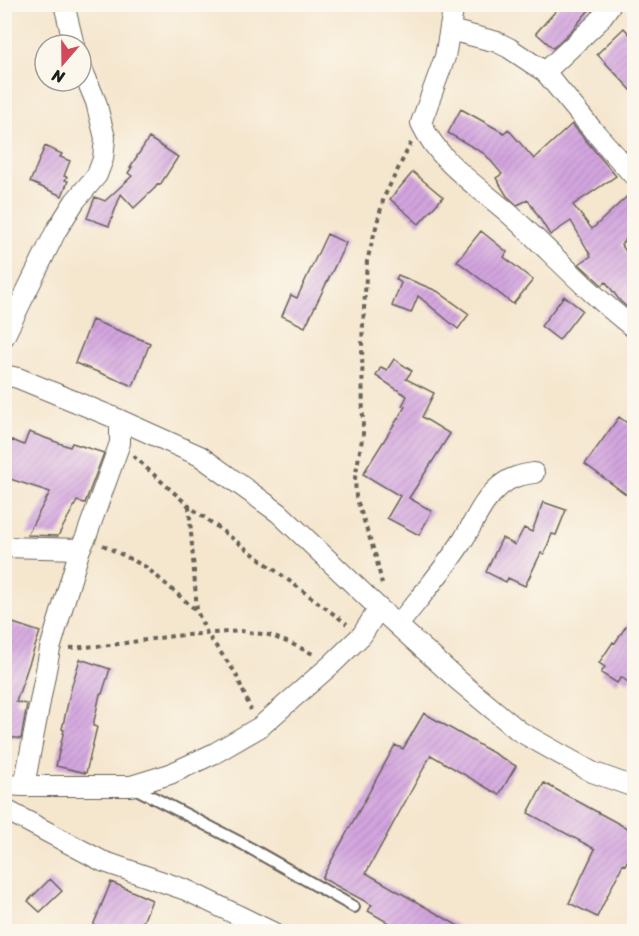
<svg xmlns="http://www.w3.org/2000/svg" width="639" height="936" viewBox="0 0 639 936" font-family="Sriracha,sans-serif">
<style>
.building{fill:url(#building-hatch)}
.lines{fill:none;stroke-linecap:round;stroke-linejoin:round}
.lane-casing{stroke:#68635a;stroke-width:14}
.street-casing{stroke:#68635a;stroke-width:22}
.path{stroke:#68635a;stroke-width:4;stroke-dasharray:4.5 4.5;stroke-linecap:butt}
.lane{stroke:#fff;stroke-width:10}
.street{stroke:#fff;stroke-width:20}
</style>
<defs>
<pattern id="building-hatch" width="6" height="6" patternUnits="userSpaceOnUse" patternTransform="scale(1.5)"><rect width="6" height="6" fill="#d3a5df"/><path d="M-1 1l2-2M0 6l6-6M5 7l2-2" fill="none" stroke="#b58dbf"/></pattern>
</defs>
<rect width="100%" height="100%" fill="#fbf7ec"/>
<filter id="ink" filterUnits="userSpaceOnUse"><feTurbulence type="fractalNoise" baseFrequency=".0167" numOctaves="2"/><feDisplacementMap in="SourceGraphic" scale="12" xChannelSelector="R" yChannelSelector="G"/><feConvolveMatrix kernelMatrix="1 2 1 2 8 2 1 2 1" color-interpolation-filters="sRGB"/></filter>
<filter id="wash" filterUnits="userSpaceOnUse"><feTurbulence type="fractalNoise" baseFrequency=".008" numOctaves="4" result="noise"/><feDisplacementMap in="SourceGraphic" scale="24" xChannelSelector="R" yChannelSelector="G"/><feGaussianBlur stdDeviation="1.35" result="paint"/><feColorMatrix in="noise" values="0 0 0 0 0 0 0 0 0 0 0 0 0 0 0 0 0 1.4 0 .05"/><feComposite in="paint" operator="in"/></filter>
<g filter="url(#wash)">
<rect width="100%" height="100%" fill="#f5e6ce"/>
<g id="blocks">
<path class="building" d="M562,4H594L573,29L553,48L536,33Z
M624,28L634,39V93L597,54Z
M461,109L504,133L508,129L534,159L572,124L616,176L573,205L592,229L634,190V232L621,244L634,263V313L620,301L606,282L602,285L579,264L591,256L571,221L550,235L528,200L517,205L507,196L496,178L502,174L485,154L448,133Z
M149,138L178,157L160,185L158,184L155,188L134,208L121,194L109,226L87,218L95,197L105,201L132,176L128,173L132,167H130Z
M45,146L62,154L60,157L70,161L64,176L67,177L65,180L68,181L62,196L30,182Z
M413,172L443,197L419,224L390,199Z
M481,231L507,252L504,257L533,280L513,304L457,261Z
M327,234L346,243L305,327L282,316L291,295L297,298Z
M398,275L437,291L469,314L458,329L418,296L411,313L392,306L401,283L396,279Z
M564,296L582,310L559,340L541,326Z
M92,320L150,343L133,386L75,363Z
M394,359L412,371L406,379L434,393L422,417L450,434L409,498L432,511L419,535L387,518L400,496L363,474L405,407L402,406L407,396L376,376L381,367L387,370Z
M619,417L634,428V500L585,464Z
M29,432L70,447L72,443L104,453L85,503L77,501L58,536L27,535L50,492L4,477V458L12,440L24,445Z
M543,502L566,510L556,535L552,534L544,554L541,553L525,586L508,578L506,582L486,572L502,538L515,545L524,528L532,532Z
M634,614V673L628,682L621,677L617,683L601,673L605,667L599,663L613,642L615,643Z
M4,620L40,632L16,702L27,704L21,739L4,736Z
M80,659L110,669L102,694H100L93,726L97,727L86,773L56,766L64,730L62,729L72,685Z
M424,713L516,766L499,795L431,755L366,873L469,932H404L368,911L372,905L322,878L395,745L403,749Z
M544,783L634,832V849L625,865L623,864L597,917L569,903L595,849L528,813Z
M50,879L62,891L40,912L28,901Z
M111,882L152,900L139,932H100L92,928Z"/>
</g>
</g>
<g filter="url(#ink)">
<use href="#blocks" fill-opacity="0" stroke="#68635a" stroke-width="1.5"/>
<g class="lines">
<g class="lane-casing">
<path id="lane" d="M131,786L241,843L354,907"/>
</g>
<g class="street-casing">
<path id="street" d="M64,4L74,45
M454,4L445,57L421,123C441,166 483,189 516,220C555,256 592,296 634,328
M450,30L497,42L509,48L545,72L592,129L634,176
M545,72L598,22L611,4
M4,337L56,231L75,201L97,175L103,159L105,138L96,102L81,66
M4,375L18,378L120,420L200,456L279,513L385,614L459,681L519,731L592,772L634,787
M4,547L80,549
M398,625C420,597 444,570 463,540C475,521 482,501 500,486C510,477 521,475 534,473
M4,785L24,786H131L170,774L215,753L260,727L332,664L362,635L379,608
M24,786L50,649L80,549L86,537L120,443V420
M4,809L102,861L186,890L272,932"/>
</g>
<path class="path" d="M133,456L189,506L347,624
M189,506L197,611L207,634L235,672L251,710
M103,545L146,567L197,611
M382,584L376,557L356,497L355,478L363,434L362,341L367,261L384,197L411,143
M70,648L111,645L173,636L241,631L269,635L292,644L315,655"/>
<use href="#lane" class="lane"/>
<use href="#street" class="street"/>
</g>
</g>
<rect width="639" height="936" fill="none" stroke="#fbf7ec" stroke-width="24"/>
<g transform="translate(63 63) rotate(200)"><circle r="28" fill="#fbf7ec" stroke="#a29f99" stroke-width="1.5"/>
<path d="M0-4.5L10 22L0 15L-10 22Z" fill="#d1495b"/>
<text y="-9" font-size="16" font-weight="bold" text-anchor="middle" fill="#1c1c1c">N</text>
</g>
</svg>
